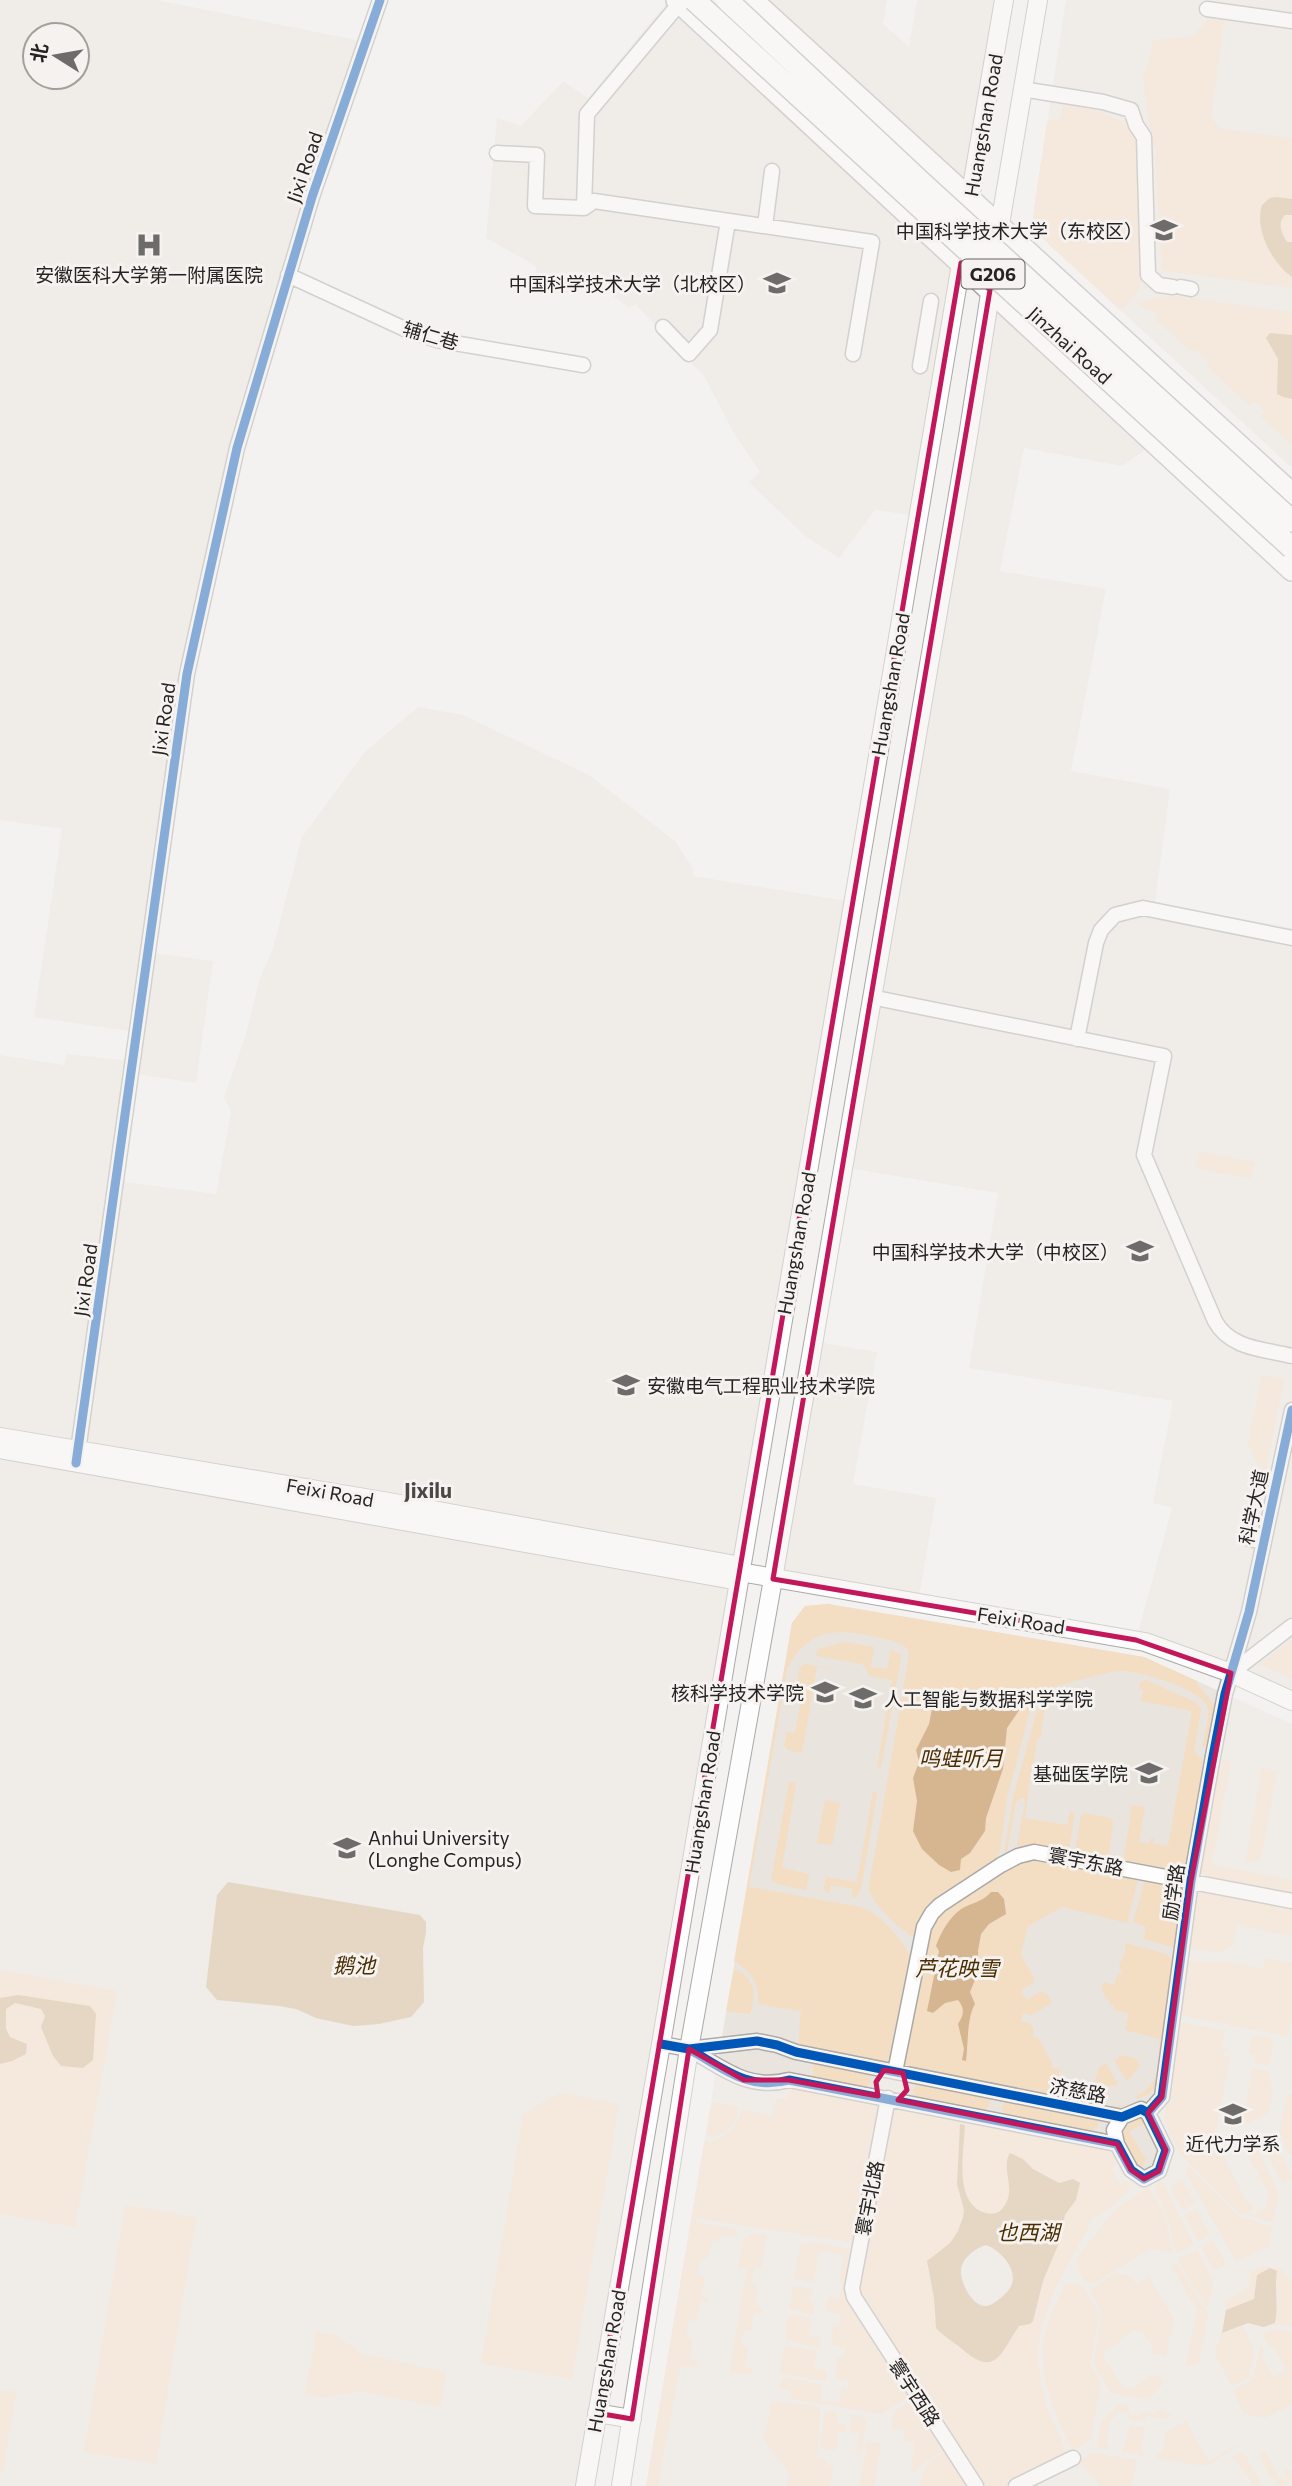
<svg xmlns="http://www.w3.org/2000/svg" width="1292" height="2486" viewBox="0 0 1292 2486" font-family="Commissioner,'Noto Sans SC',sans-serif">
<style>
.built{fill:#eae4de;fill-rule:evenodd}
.green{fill:#f3ddc3;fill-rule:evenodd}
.water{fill:#d5b691;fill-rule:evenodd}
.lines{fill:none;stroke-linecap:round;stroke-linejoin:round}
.minor-casing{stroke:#aaa9a7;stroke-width:17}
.major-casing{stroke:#aaa9a7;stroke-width:20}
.highway-casing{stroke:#aaa9a7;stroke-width:24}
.minor{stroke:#fdfdfd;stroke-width:14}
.major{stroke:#fdfdfd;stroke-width:18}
.highway{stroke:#fdfdfd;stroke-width:21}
.highway-bridge-casing{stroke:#aaa9a7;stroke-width:24;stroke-linecap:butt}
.highway-bridge{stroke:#fdfdfd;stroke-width:21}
.cycleway-casing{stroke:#f5f2ef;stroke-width:13}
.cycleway{stroke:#0057b8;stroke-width:9}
.marked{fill:none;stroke:#c2185b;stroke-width:5;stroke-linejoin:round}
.labels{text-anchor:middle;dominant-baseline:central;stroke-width:6;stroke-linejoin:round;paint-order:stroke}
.shield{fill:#f5f2ef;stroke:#646260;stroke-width:2}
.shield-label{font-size:18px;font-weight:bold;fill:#262423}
.street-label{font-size:19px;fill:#262423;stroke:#f5f2ef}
.poi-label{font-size:19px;fill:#262423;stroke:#f5f2ef;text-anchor:end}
.neighbourhood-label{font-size:21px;font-weight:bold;fill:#4a4845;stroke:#f5f2ef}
.water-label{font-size:21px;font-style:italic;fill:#4a2d00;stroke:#f5f2ef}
</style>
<rect width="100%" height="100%" fill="#f4f2f0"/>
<path class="built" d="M0,0H157L366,42L237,448L187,674L147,952L213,961L196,1083L130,1073L116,1181L216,1194L231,1112L224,1097L245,1037L259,981L273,948L302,837L365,752L418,707L463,715L589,775L675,841L693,869V876L853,902L741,1566L0,1437V1055L64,1065L66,1054L131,1061L135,1032L34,1017L62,829L0,820ZM35,35H77V77H35Z
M669,0L961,263L918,516L875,510L839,558L805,536L749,482L760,472L735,435L704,376L635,304L630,308L588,278L564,295L535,289L536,266L486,238L497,118L521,126L563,81L588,98Z
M752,0H887L883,24L909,47L917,0H1004L970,200Z
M1066,0H1292V468L1040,236L1033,224L1034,209Z
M990,290L1155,443L1122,466L1024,448L1000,571L1106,589L1071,771L1170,789L1155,903L1292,928V1701L1136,1640L1172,1508L1153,1503L1173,1401L969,1368L998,1193L842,1167Z
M813,1341L877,1352L853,1484L936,1498L918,1603L773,1579Z
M0,1449L739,1581L585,2486H0Z
M828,1604L1144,1657L1292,1724V2486H646L792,1623L805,1606Z"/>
<path class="green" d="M1210,18L1224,19L1211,119L1221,129L1292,138V288L1162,270L1155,149L1149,125L1143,76L1151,56L1153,40L1193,36Z
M1064,104C1092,109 1120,113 1138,137L1144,272C1142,288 1132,299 1121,311L1040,236L1033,224L1034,209L1047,121L1060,119Z
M1172,296L1292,312V445L1261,417L1265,411L1255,402L1250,406L1206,365L1209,361L1196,349L1193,353L1156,320L1159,316L1149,308L1147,310L1136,302Z
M1199,1152L1254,1162L1251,1179L1196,1168Z
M1262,1375L1284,1379L1264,1480L1248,1443Z
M828,1604L1144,1657L1197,1681C1200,1692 1210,1696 1214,1706L1205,1748L1202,1746C1204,1735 1210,1718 1208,1708C1203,1688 1133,1669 1115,1671L1048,1688L1038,1694L1032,1703L1007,1798L1000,1852L994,1865L918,1934L912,1936C899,1928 870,1902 869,1887L909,1656L908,1649C896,1640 886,1639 872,1636C830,1628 809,1630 787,1669L749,1887L861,1907C884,1917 901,1939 913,1960L892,2058L878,2064L798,2048L801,2011L758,2004C760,1985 751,1971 734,1961L792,1623L805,1606ZM946,1689L1007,1728L1003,1769L986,1818L985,1831L961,1859L960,1869L951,1872L939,1865L913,1831L917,1801L913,1778L919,1762L916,1750L929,1724L933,1704Z
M1292,1640V1678L1259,1664Z
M845,1642L874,1647L871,1667L887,1669L891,1650L900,1654L901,1659L881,1767L877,1768L892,1680L869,1676L867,1669L862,1664L816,1656L818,1649Z
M805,1664L854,1673L817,1667L802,1753L788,1750L784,1745L787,1732L795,1733L803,1690L796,1689L800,1667Z
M1146,1680L1197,1703L1201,1709L1194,1751L1203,1760L1187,1866L1163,1869L1126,1863L1124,1858L1132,1805L1145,1807L1139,1842L1150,1843L1151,1838H1154L1153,1844L1168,1846L1192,1711L1141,1701L1143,1690L1139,1689L1140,1682Z
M1045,1708L1040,1739H1037L1034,1763H1032L1025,1818L1067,1825L1070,1812L1075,1813L1069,1850L1060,1851L1019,1849L1017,1845L1025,1803L1024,1799L1021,1798L1016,1802L1007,1852L1004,1853L1013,1798L1037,1710Z
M1220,1758L1231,1762L1211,1865L1292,1880V1895L1208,1880L1202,1875L1199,1863L1216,1761Z
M1262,1768L1277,1771L1261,1859L1245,1863Z
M789,1782L796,1783L782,1868L809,1874L806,1890L777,1884L771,1880Z
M873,1791L877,1793L861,1889L856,1897H852V1889L831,1885L829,1893L826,1892L824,1889L826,1877L857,1882Z
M825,1800L840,1803L832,1845L817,1843Z
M1085,1813L1110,1818L1113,1822L1109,1855L1104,1858L1080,1854L1075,1851L1081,1816Z
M1026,1858L1139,1876L1127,1923L1063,1907L1028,1926L1021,1955L1034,1978L1033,1983L1021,1990L1026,2000L1040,1992L1046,1993L1052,2003L1031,2015L1023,2013L1021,2021L1029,2023L1034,2029L1032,2037L1039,2039L1052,2063L1051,2068L1060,2069C1058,2079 1057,2085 1066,2091L1065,2098L1111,2107L1122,2105L1123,2108L1110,2109L908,2068L905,2064L928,1930L937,1913L1017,1861Z
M1146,1877L1176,1884L1184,1896L1176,1948L1144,1939L1146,1927L1133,1922Z
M1212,1889L1292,1905V1936L1235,1925L1236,1929L1233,1945L1220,1952L1193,1949L1188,1942L1193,1897L1197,1891Z
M1125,1943L1166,1954L1174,1961L1160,2082L1149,2094L1137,2099L1136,2096C1162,2084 1157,2064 1160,2039L1125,2030L1129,2014L1113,2009L1114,2005L1109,2004L1110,2000L1106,1999L1102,1989L1104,1982L1114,1985L1117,1976L1122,1972L1119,1966L1125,1952Z
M1265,1958L1292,1963V2016L1288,2036L1179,2015L1185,1961L1230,1962L1263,1969Z
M734,1969C755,1977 757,1994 750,2014L726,2011Z
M0,1970L117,1991L75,2227L0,2214Z
M1178,2022L1225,2031L1222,2048L1229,2050L1220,2056L1230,2058L1221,2103L1217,2111L1219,2114L1211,2149L1220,2151L1249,2205L1252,2204L1254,2208L1245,2213L1253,2215L1266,2208L1269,2193L1242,2146L1244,2139L1255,2143L1279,2194L1272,2222L1240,2213L1180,2154L1164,2120Z
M1257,2036L1269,2038L1274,2042L1269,2065L1254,2063L1255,2055L1249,2053L1252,2039Z
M1120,2055L1136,2059L1140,2066L1127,2081L1114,2060L1118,2059Z
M813,2060L868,2072L871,2081L865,2088L809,2080L810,2075H813Z
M1106,2063L1118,2085L1099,2087L1095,2081L1099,2068Z
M1253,2068L1268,2071L1273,2093L1268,2113L1246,2124L1243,2117Z
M923,2082L989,2097L990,2103L986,2110L980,2112L919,2100L914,2096L913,2090L917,2084Z
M797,2086L876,2103L881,2113L856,2240L850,2242L697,2218V2223L735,2229L738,2237L720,2235L719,2241L712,2240L708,2259L700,2258L697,2275L705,2277L701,2296L709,2298L708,2302L700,2301L696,2321L689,2320L686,2338L693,2339L690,2359L697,2360L696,2367H680L658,2486H646L704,2143C724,2139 736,2131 742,2110L772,2116L776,2099H787L789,2089Z
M558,2093L619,2104L572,2379L481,2363L523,2115Z
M1292,2095V2158L1279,2132L1287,2096Z
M1009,2099L1097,2119L1098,2126L1088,2134L1006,2117L1001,2107Z
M715,2102L738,2107C738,2125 726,2134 709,2137L707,2133L712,2104Z
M899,2106L1106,2147L1114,2155L1119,2163L1111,2168L1120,2184L1126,2180L1130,2184L1128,2192C1117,2201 1106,2213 1093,2217C1071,2265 1033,2311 1039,2367C1041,2385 1045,2402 1051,2419C1055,2428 1060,2436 1063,2444C1065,2450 1064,2454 1060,2459L1005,2486H982L857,2292L892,2111ZM960,2125L965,2126C964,2151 954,2207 988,2214C998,2216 1004,2209 1008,2199C1013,2185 1006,2170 1008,2155C1026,2162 1041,2173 1059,2183L1069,2179L1079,2190L1076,2200L1065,2215L1059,2243L1043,2281L1033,2321L1030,2324H1021L1014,2333L968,2355L940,2333L934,2317V2298L927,2267L932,2256L950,2243L958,2231L963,2217L964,2210L957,2184Z
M1140,2118L1143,2119V2125L1134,2128L1130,2133L1146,2160L1143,2166L1138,2165C1127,2144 1112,2131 1140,2118Z
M1271,2136L1292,2177V2179L1283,2184L1261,2141Z
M1187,2166L1239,2216L1272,2227L1269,2246L1236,2261L1186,2173Z
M1160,2179L1194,2244L1177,2253L1169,2225L1155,2187Z
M1182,2180L1195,2203L1183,2210L1170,2187Z
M1147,2188C1164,2202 1168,2233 1173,2253L1152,2248L1099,2280L1092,2283L1083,2280L1077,2264L1080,2254L1116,2209Z
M125,2205L196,2217L156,2464L84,2452Z
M1197,2209L1210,2235L1198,2241L1185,2215Z
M751,2233L767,2235L761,2268L754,2267L751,2284L758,2286L755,2305L763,2307L762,2313L754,2312L751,2331L744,2330L741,2346L748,2348L745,2368L752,2369L751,2375L730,2372L747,2269L738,2268L744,2239Z
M1213,2240L1226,2265L1215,2271L1201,2247Z
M811,2242L852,2249L854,2253L848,2290L912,2394L882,2414L790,2398L791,2390L779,2387L783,2378L825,2385L822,2387L821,2400L839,2403L842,2388L848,2389L849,2381L835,2378L838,2356L844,2357L846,2347L831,2345L834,2325H840L841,2314L826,2311L829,2297L840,2298L843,2282L839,2281L844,2255L820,2250L813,2282L794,2278L800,2245Z
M1197,2250L1213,2281L1208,2307L1206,2306L1178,2261V2259Z
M1174,2263L1177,2264L1208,2314L1199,2362L1186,2367L1197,2310L1174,2270L1170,2268Z
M1265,2266L1270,2268L1257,2275L1254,2299L1226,2310L1225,2303L1249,2287V2272Z
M1279,2267L1292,2282V2327L1273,2323L1279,2303L1274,2289L1277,2271L1273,2270Z
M1116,2273L1129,2276L1136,2284L1148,2276L1174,2319L1166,2356L1152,2353L1153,2346L1143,2332L1135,2330L1121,2339L1122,2341L1105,2350L1103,2358L1123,2387L1131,2389L1151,2375L1161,2377L1164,2383L1148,2399L1111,2393L1094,2363L1102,2312L1090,2290Z
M1074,2283L1082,2285L1099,2313L1090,2365L1101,2383L1091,2440L1073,2451C1043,2388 1028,2347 1066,2284Z
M793,2286L812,2289L810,2302L815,2303L814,2314L789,2309Z
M791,2315L811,2318L808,2336L821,2338L819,2348L787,2340C784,2333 785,2321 791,2315Z
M1243,2326L1254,2350L1249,2377L1231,2386L1215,2353L1222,2333Z
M1273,2329L1292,2332V2404L1265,2418L1243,2413L1233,2390L1253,2380L1261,2345L1265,2352L1261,2355L1273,2377L1287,2370L1274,2347L1270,2348L1262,2334Z
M316,2332L336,2336L362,2354L446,2372L440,2407L360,2391L323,2397L305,2394Z
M786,2346L817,2351L814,2368L827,2371L826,2381L780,2373L783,2350Z
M0,2390L16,2392L3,2472H0Z
M912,2400L946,2449L920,2465L916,2472L911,2474L914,2443L904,2441L905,2430L891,2428L894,2412Z
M778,2401L820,2408L817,2458L827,2460V2465L834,2467L830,2486H787L789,2473L764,2439L771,2403Z
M1120,2404L1126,2405L1132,2416L1140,2417L1141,2412L1155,2414L1160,2409L1172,2414L1163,2419L1146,2416L1145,2421L1130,2419L1128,2413L1119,2412L1110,2421L1106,2443L1109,2444L1108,2450L1097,2447L1102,2420Z
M829,2411L838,2413L837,2423L847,2425L846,2432L839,2431L836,2451L821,2449L824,2413Z
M856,2415L867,2419L860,2456L856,2454L859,2434L849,2432L852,2416Z
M1186,2421L1208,2461L1239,2444L1209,2465H1199L1155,2458L1156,2453L1162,2454L1166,2432Z
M1130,2425L1145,2428L1141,2450L1144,2451L1143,2456L1122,2452L1123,2447H1125Z
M867,2441L881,2444L874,2486H860Z
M947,2451L972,2486H920C924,2463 928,2462 947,2451Z
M1265,2451L1279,2477L1287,2480L1284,2472L1287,2469L1289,2472L1292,2471V2480L1281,2486L1269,2476L1260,2457Z
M1243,2452L1260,2481L1259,2486H1254L1234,2459L1231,2460L1233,2457Z
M1092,2453L1137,2460L1131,2486H1101L1079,2461Z"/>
<path class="water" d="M1277,197L1292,199V215H1285C1277,223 1281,233 1287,242H1292V277C1272,263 1254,229 1262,205L1270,198Z
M1270,333L1292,335V399L1283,397L1277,394L1278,359L1266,338Z
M946,1689L1020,1709L1007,1728L1003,1769L986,1818L985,1831L970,1853L961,1859L960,1870L951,1872L939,1865L922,1849L913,1831L917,1801L913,1778L919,1762L916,1750L929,1724L933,1704Z
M228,1882L420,1915L426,1922V1932L423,1948L424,2002L411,2017L379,2024L353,2026L316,2018L296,2009L279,2006L217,2000L206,1987L217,1895Z
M991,1892H998L1004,1899L1006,1914L989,1924L981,1934L978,1951L979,1970L970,1992L975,2004C967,2016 968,2046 966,2061L962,2060L964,2049L958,2024C964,2015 965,2009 958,2000L945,2003L933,2013L927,2011L939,1951L936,1946C941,1932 952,1912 967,1906C976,1902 984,1900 991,1892Z
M18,1995L90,2006L96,2014L93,2060L83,2068L61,2066L53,2056L41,2027L45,2016L41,2009L15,2003L6,2009V2029L10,2037L27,2044L26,2054L12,2061L0,2064V1998Z
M960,2124L965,2125C964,2152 953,2204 986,2213C997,2216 1003,2210 1007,2201C1014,2186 1001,2166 1010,2153L1023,2159L1033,2169L1059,2183L1073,2179L1080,2183L1076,2200L1065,2215L1059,2243L1043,2281L1033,2321L1030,2324L1019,2326C1001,2352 996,2379 962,2349C954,2342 943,2336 936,2328L934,2298L927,2261L950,2243L958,2231L963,2217L964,2210L957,2184ZM986,2245C1003,2251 1023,2275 1007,2292C1002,2297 992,2307 984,2306C972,2305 960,2282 961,2271C961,2259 975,2248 986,2245Z
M1270,2268L1277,2271C1274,2291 1279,2302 1275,2323L1264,2327L1248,2323L1222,2333L1226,2310L1254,2299L1257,2275Z"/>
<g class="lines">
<g class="minor-casing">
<path id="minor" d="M1207,9L1292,21
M1022,89L1103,102L1131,110L1136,125L1144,137L1148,275L1159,285L1173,287
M497,153L537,155L535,206L584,208L594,201L872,242L853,354
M584,208L587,114L680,3
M765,226L772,171
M288,275L409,331L437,340L583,365
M1181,287L1191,289
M663,327L689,354L710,330L728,221
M920,366L931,301
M871,997L1164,1056L1144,1155L1215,1321C1230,1349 1264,1349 1292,1356
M1077,1039L1096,943L1101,930L1115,915L1143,908L1292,938
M77,1458L187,674L237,448L312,197L380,0
M1249,1539L1263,1542
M1231,1673L1292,1626
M661,2044L689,2049L757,2041L777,2045L796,2052L1122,2117L1141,2109L1148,2113L1166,2150L1159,2171L1144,2179L1131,2170L1117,2144L789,2080C748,2091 723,2068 689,2049
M895,2072L924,1927L932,1913L940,1905L1001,1865L1018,1856L1034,1852L1292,1901
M888,2098L852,2288L854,2297L976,2486
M1148,2113L1162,2097L1191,1881L1213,1756L1225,1694L1249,1612L1292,1410
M1117,2144L1114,2130L1122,2117
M1016,2486L1073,2458"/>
</g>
<g class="major-casing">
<path id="major" d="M968,210L1004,0
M998,236L1038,0
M0,1437L383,1501L741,1566
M0,1449L739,1581
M740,1572L1145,1642L1231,1673L1292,1701
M597,2413L632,2419
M585,2486L661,2044L963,252
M621,2486L689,2049L773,1579L968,436L992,281"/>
</g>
<g class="highway-casing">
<path id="highway" d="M677,0L1292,570
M752,0L1292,494"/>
</g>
<use href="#minor" class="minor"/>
<use href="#major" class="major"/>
<use href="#highway" class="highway"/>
<g class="highway-bridge-casing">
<path id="highway-bridge" d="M694,0L1292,548
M727,0L922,183L1292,521"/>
</g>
<use href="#highway-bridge" class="highway-bridge"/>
<g class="cycleway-casing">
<path id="cycleway" d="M76,1463L187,674L237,448L312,197L380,0
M661,2044L689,2049L757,2041L777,2045L796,2052L1122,2117L1141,2109L1148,2113L1166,2150L1159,2171L1144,2179L1131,2170L1117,2144L789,2080C748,2091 723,2068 689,2049
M1148,2113L1162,2097L1191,1881L1213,1756L1225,1694L1249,1612L1292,1410"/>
</g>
<use href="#cycleway" class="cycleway"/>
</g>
<path d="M0 0H1292V2486H0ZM961,263L990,290L773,1579L1136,1640L1231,1673L1191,1881L1162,2097L1148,2113L1166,2150L1159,2171L1144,2179L1131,2170L1117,2144L898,2100L907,2090L903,2073L884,2070L876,2082L878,2096L789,2080H744L689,2049L632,2419L597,2413Z" fill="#f4f2f0" fill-opacity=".55" fill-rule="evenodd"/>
<path class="marked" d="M961,263L990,290L773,1579L1136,1640L1231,1673L1191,1881L1162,2097L1148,2113L1166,2150L1159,2171L1144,2179L1131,2170L1117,2144L898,2100L907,2090L903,2073L884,2070L876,2082L878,2096L789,2080H744L689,2049L632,2419L597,2413Z"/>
<defs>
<g id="university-bare" transform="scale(2.1)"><path d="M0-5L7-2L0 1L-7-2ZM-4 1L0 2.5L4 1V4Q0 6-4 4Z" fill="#6e6c6b" stroke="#f5f2ef" stroke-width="2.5" paint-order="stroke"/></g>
<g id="hospital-bare" transform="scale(2.1)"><path d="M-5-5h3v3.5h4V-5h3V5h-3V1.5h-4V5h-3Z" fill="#6e6c6b" stroke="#f5f2ef" stroke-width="2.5" paint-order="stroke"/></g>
</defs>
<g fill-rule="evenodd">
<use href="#university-bare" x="1164" y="230"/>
<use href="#hospital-bare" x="149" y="245"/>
<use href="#university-bare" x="777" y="283"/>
<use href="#university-bare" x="1140" y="1251"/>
<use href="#university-bare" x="626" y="1385"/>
<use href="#university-bare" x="825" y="1692"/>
<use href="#university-bare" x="863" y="1698"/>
<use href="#university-bare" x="1149" y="1773"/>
<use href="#university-bare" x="347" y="1848"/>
<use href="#university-bare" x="1233" y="2114"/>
</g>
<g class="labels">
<rect class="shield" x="961.5" y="259.5" width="63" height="29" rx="5"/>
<g class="shield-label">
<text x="993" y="274">G206</text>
</g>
<g class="street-label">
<text transform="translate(983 125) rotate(-80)">Huangshan Road</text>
<text transform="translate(304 167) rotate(-71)">Jixi Road</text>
<text transform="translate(431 335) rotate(16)">辅仁巷</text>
<text transform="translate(1070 345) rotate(42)">Jinzhai Road</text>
<text transform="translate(890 684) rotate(-80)">Huangshan Road</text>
<text transform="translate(163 719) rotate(-82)">Jixi Road</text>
<text transform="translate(796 1243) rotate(-80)">Huangshan Road</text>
<text transform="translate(85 1280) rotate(-82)">Jixi Road</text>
<text transform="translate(330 1492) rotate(10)">Feixi Road</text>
<text transform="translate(1253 1507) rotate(-78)">科学大道</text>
<text transform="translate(1021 1620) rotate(9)">Feixi Road</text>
<text transform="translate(702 1802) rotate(-81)">Huangshan Road</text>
<text transform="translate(1086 1861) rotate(11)">寰宇东路</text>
<text transform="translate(1173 1892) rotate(-82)">励学路</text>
<text transform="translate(1078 2090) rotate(11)">济慈路</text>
<text transform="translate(869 2198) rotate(-79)">寰宇北路</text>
<text transform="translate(606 2361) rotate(-80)">Huangshan Road</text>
<text transform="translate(915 2392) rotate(57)">寰宇西路</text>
</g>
<g class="poi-label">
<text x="1143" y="230">中国科学技术大学（东校区）</text>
<text x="149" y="274" text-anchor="middle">安徽医科大学第一附属医院</text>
<text x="756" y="283">中国科学技术大学（北校区）</text>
<text x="1119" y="1251">中国科学技术大学（中校区）</text>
<text x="647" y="1385" text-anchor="start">安徽电气工程职业技术学院</text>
<text x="804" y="1692">核科学技术学院</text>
<text x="884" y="1698" text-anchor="start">人工智能与数据科学学院</text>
<text x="1128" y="1773">基础医学院</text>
<text x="368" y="1837" text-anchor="start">Anhui University<tspan x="368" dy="22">(Longhe Compus)</tspan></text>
<text x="1233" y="2143" text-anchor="middle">近代力学系</text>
</g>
<g class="neighbourhood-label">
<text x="428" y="1489">Jixilu</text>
</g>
<g class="water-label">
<text x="961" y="1757">鸣蛙听月</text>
<text x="354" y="1964">鹅池</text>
<text x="957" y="1967">芦花映雪</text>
<text x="1028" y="2231">也西湖</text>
</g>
</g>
<g transform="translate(56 56) rotate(281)"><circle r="33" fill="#f5f2ef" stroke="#a2a09d" stroke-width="2"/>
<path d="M0-5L12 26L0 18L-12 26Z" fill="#6e6c6b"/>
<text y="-10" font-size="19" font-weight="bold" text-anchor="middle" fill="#262423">北</text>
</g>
</svg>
